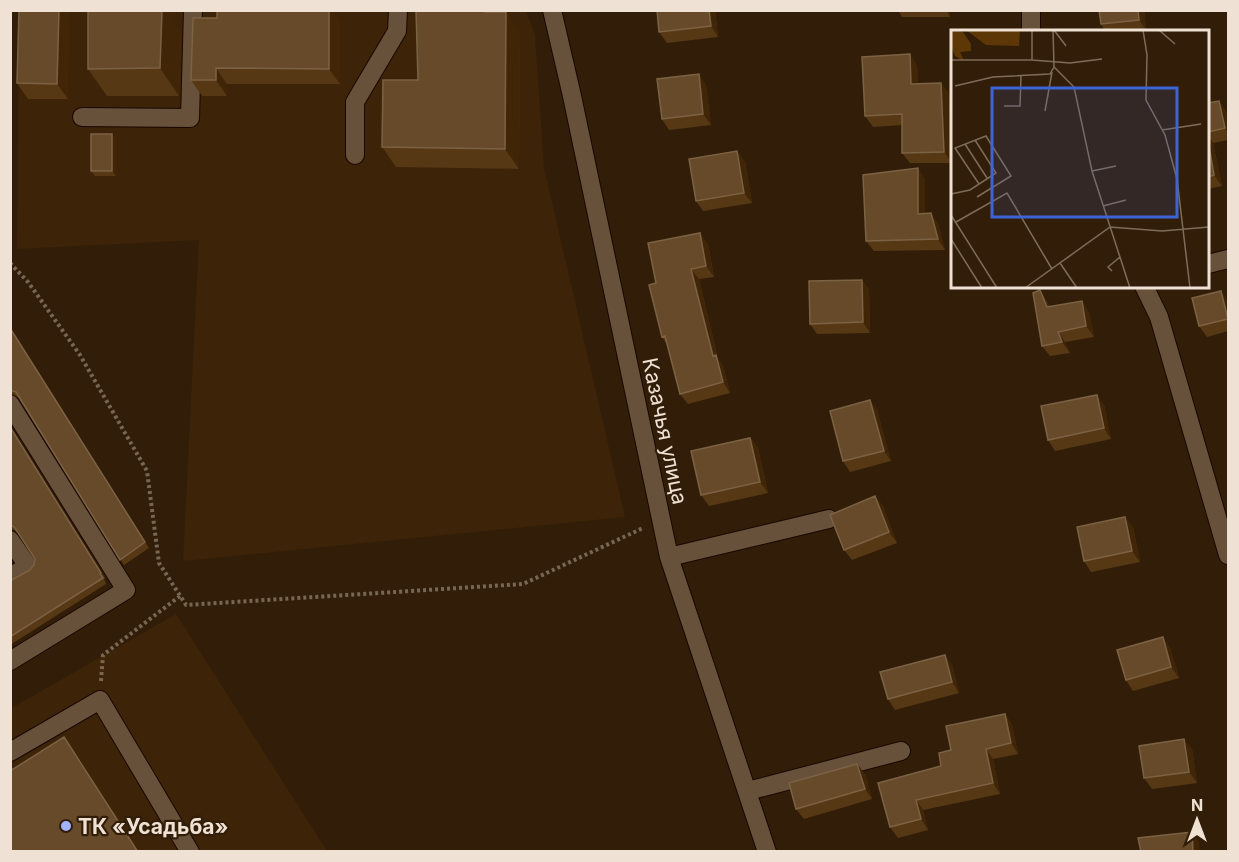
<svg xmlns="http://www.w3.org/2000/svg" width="1239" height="862" viewBox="0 0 1239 862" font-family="Inter,sans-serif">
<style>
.built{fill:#3d2307}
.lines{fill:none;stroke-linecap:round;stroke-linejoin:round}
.minor-casing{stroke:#190700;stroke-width:20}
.path{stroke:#776653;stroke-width:4;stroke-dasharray:3 3;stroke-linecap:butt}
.minor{stroke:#68513a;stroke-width:18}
.wall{fill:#563815}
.shaded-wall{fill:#402607}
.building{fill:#664a2a;stroke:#7c6244;stroke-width:1.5}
.poi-dot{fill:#a3b2fd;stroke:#321e08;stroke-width:2}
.labels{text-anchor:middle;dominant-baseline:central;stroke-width:4.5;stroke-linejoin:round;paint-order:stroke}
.street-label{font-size:21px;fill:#efe1d4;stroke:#321e08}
.poi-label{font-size:21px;font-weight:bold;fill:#efe1d4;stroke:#321e08;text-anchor:start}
.inset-road{fill:none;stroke:#7e6c5a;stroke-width:1.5}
.view{fill:#3c64d7;fill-opacity:0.15;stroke:#3c64d7;stroke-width:3}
.inset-edge{fill:none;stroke:#efe1d4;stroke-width:3}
</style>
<rect width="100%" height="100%" fill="#321e08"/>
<path class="built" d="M19,11H526L535,35L544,168L625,517L183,561L199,240L17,249Z
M176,614L327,851H11L10,709Z"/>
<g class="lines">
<g class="minor-casing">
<path id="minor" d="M552,10L572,96L669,557L767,852
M1031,10V32
M82,117L190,118L193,10
M355,155V102L397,31L398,10
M1208,264L1228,259
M1144,286L1159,317L1228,555
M10,404L126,590L10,661
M10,540L28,566L10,577
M669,557L829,519
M10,752L100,700L190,852
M748,791L901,751"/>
</g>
<path class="path" d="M10,263L28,282L80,355L147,471L159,563L186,605L523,584L643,528
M101,681L103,655L180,596"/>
<use href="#minor" class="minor"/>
</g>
<path class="wall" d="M19,10L68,99H28L17,83Z
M416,10H499V12L520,32L519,169L396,167L382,147L418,80Z
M715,10L718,37L667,43L659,32Z
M898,10H950V17H902Z
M1099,10H1144L1146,30L1135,32H1106L1101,24Z
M193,18L340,20V84H227V96H202L191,80Z
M175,25L181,33L179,96H107L88,69Z
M917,65L918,84L949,93L952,163H910L902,153V125L873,127L865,116Z
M706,85L711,125L669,130L662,119Z
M1208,103L1226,111L1228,121V140L1213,143L1222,186L1208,189Z
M116,139V176H95L91,171Z
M737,151L745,162L752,203L703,211L696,201Z
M925,179V214L938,224L945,250L874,251L866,241Z
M708,244L714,277L699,279L718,359L723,366L730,393L688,404L680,394L668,346L662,337L656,283Z
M862,280L869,290L870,333L817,334L810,324Z
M1040,290L1047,301L1050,307L1089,312L1094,337L1065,342L1070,353L1050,356L1042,346Z
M1228,302V331L1207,337L1199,326Z
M10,328L149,548L124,565L19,398L10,393Z
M870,400L877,410L891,461L850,472L843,461Z
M1104,405L1111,439L1055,451L1048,440Z
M10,426L105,578L104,579L106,584L10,645V581L30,570L34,565L35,559L19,533L14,530L10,529Z
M750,438L758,448L768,493L709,506L701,495Z
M883,506L897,543L852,560L844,550Z
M1133,527L1140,562L1091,572L1084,561Z
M1170,648L1179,678L1133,691L1126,680Z
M952,665L959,693L895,710L888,699Z
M1005,714L1012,725L1018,754L993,759L1000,794L923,810L928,830L898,838L890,827L941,766L951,750Z
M1192,749L1197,783L1152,789L1144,778Z
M865,774L872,799L804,819L796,809Z"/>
<path class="shaded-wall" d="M59,10H70L68,99L57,84Z
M159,10H175V25L181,33L179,96L160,68Z
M329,10H333L340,20V84L329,69Z
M485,10H499V32L485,12Z
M709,10H715L718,37L711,26Z
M946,10H950V17Z
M1138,10H1144L1146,30L1139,20Z
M506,12L520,32L519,169L505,149Z
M910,54L917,65L919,95L911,84Z
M216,68L227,84V96L216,80Z
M699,74L706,85L711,125L703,114Z
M941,83L949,93L952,163L944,152Z
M1219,101L1226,111L1228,121V133L1225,128Z
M112,134L116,139V176L112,171Z
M1208,135L1213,143L1222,186L1214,175L1208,140Z
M737,151L745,162L752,203L744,193Z
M918,168L925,179V225L918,214Z
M931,213L938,224L945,250L938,239Z
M700,233L708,244L714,277L706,266Z
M691,269L699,279L718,359L723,366L730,393L723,382L713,356Z
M862,280L869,290L870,333L863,322Z
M1040,290L1047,301L1055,318L1047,307Z
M1221,291L1228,302V320V319Z
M1082,301L1089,312L1094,337L1086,326Z
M1058,332L1065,342L1070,353L1062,342Z
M1097,395L1104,405L1111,439L1104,428Z
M870,400L877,410L891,461L884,451Z
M750,438L758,448L768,493L760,482Z
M875,496L883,506L897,543L889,532Z
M1125,517L1133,527L1140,562L1132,551Z
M1163,637L1170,648L1179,678L1171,667Z
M945,655L952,665L959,693L952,682Z
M1005,714L1012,725L1018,754L1011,743Z
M64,737L78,757L139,852H138Z
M1184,739L1192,749L1197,783L1189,772Z
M986,749L993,759L1000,794L993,783Z
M857,764L865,774L872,799L865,789Z
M916,800L923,810L928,830L921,819Z
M1192,832L1199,842L1200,852H1193Z"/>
<path class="building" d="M19,10H59L57,84L17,83Z
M88,10H162L160,68L88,69Z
M217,10H329V69L216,68V80H191L193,18H217Z
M416,10H485V12H506L505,149L382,147L383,80H418Z
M657,10H709L711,26L659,32Z
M1099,10H1138L1139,20L1101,24Z
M910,54L911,84L941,83L944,152L902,153V114L865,116L862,57Z
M699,74L703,114L662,119L657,79Z
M1219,101L1225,128L1208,132V103Z
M91,134H112V171H91Z
M1208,140L1214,175L1208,177Z
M737,151L744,193L696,201L689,159Z
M918,168V214L931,213L938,239L866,241L863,175Z
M700,233L706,266L691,269L713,356L716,355L723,382L680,394L665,336L662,337L649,285L656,283L648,243Z
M862,280L863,322L810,324L809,281Z
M1040,290L1047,307L1082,301L1086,326L1058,332L1062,342L1042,346L1033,293Z
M1221,291L1228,319L1199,326L1192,298Z
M10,328L145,542L120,560L16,392L10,390Z
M1097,395L1104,428L1048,440L1041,406Z
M870,400L884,451L843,461L830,411Z
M10,427L101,573L100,574L103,578L10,637V581L30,570L34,565L35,559L15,528L10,524Z
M750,438L760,482L701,495L691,451Z
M875,496L889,532L844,550L830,515Z
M1125,517L1132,551L1084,561L1077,527Z
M1163,637L1171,667L1126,680L1117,650Z
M945,655L952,682L888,699L880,672Z
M1005,714L1011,743L986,749L993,783L916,800L921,819L890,827L878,783L941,766L939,753L951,750L946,726Z
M64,737L138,852H10V771Z
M1184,739L1189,772L1144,778L1139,746Z
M857,764L865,789L796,809L789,783Z
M1192,832L1193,852H1141L1138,838Z"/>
<circle class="poi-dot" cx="66" cy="826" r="6"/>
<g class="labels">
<g class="street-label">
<text transform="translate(665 431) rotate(78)">Казачья улица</text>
</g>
<g class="poi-label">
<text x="78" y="826">ТК «Усадьба»</text>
</g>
</g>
<g transform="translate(951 30)">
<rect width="258" height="258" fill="#321e08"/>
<path d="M5,0L12,2L20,14V21L9,22L13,31L4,26L0,16V2ZM15,0H69L68,16L35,15Z" fill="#5e3706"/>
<path class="inset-road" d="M102,0L103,37L123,57L141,141L179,258M103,0L115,16M192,0L196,25L195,70L214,105L226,149L239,258M208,0L224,14M1,30H81V0M81,30L119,33L151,29M4,56L42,47L99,44L103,37M53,76H69L70,46M94,81L101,42M211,100L250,94M14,114L36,148M141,141L165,136M0,164L19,160L45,143L24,110M26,167L60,146L35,106L4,118L28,154M152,176L175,170M0,185L46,258M5,192L56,163L101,239M0,209L31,258M109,233L126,258M161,241L157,237L169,227M74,258L159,197L211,201L258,197"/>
<path class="view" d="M41,58H226V187H41Z"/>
<rect width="258" height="258" class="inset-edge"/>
</g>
<rect width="1239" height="862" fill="none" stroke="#efe1d4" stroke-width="24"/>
<g transform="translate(1197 820)" stroke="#321e08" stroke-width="4.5" paint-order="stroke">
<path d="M0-4.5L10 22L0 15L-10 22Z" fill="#efe1d4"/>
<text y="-9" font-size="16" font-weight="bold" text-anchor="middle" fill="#efe1d4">N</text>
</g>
</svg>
